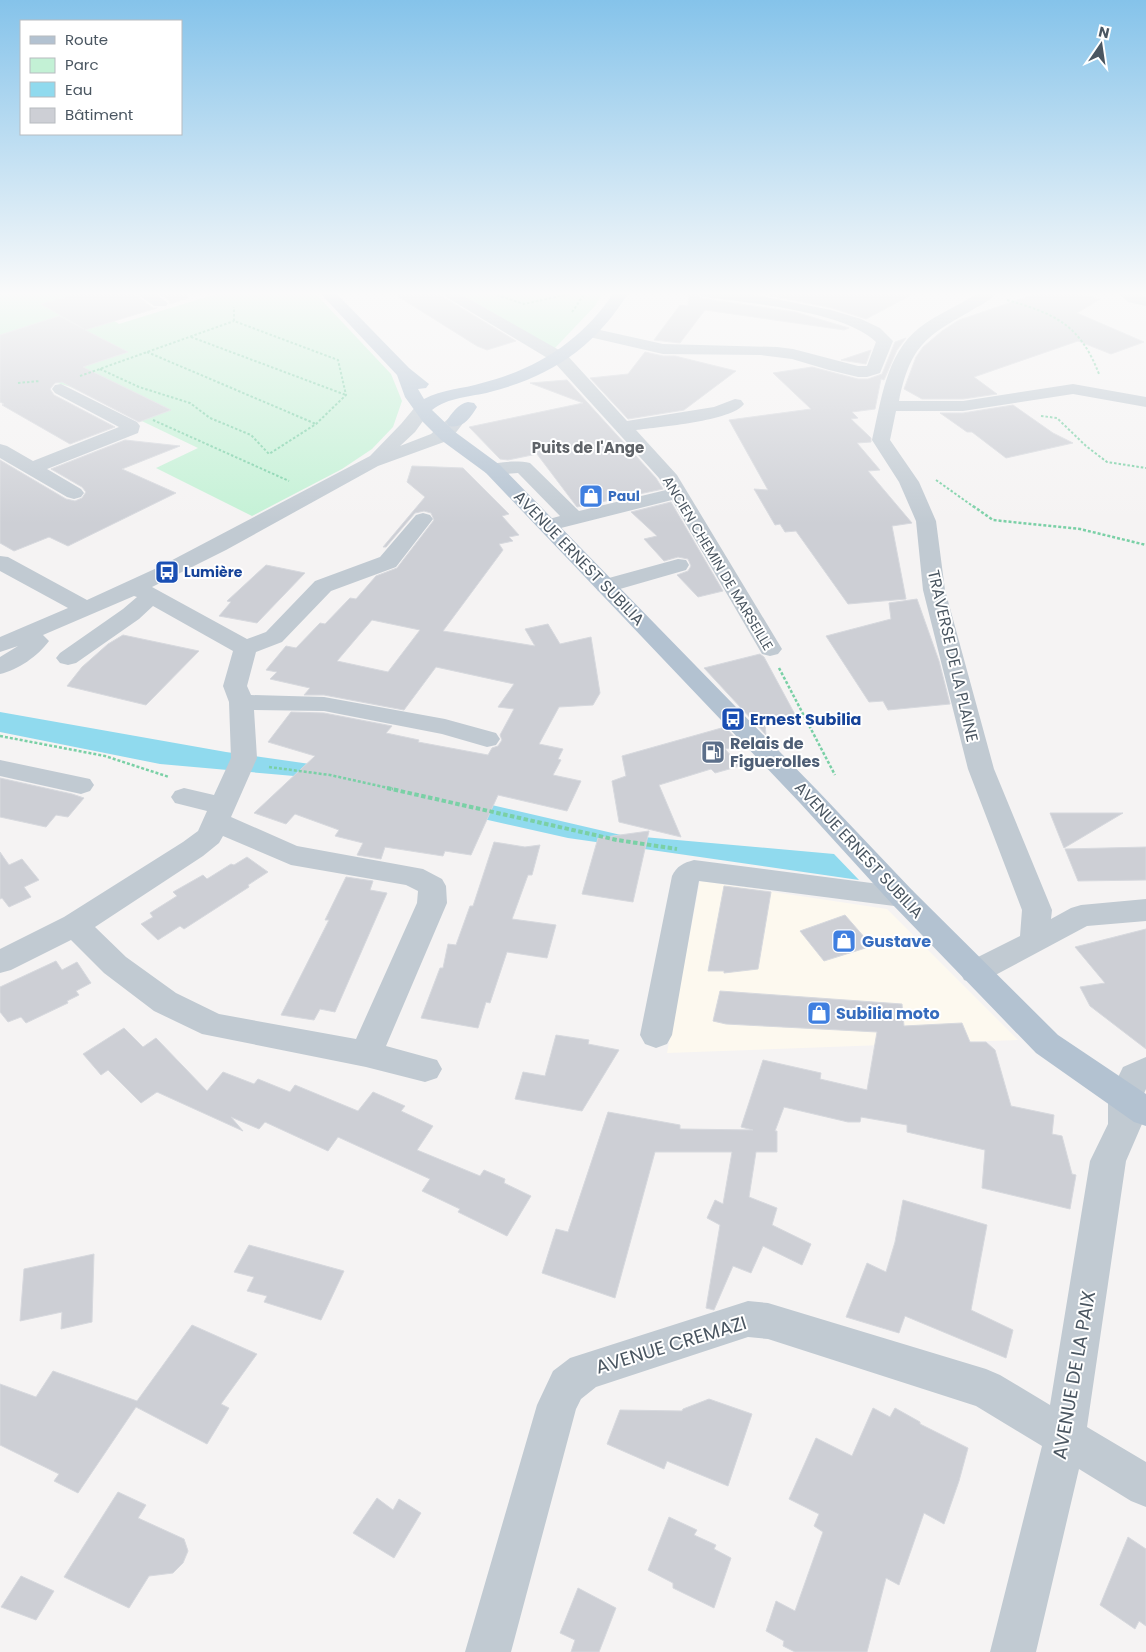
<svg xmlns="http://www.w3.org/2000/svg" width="1146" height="1652" viewBox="0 0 1146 1652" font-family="Poppins,sans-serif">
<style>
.commercial{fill:#fdf9ef}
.green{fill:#c3f1d5}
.water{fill:#90daee}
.building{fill:#cdcfd5;stroke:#d7d9de;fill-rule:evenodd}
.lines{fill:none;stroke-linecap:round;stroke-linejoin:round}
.path-far2{stroke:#7ad0a6;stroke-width:2;stroke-dasharray:2.5 2;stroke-linecap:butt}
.path-far1{stroke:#7ad0a6;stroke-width:2.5;stroke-dasharray:3 2;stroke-linecap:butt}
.path{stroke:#7ad0a6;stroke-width:4;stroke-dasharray:4.5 2.5;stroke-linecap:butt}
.minor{fill:#c1cad2;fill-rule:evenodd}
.major{fill:#b3c2d1;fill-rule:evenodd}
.labels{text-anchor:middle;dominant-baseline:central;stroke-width:4;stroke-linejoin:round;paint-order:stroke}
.far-shop-label{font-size:14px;font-weight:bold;fill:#366cbe;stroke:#fff;text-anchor:start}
.far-street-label{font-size:14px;fill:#4a5661;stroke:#fff}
.far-transit-label{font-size:14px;font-weight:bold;fill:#164399;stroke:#fff;text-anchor:start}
.far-neighbourhood-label{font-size:15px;font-weight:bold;fill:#5f6368;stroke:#fff}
.street-label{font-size:16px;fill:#4a5661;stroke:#fff}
.transit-label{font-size:16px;font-weight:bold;fill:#164399;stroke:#fff;text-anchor:start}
.service-label{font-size:16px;font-weight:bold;fill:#4e5e75;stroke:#fff;text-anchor:start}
.shop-label{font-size:16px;font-weight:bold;fill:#366cbe;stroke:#fff;text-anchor:start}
.near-street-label{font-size:19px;fill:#4a5661;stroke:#fff}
</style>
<rect width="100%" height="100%" fill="#f5f3f3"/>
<path class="commercial" d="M700,881L887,909L1018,1040L667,1053Z"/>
<path class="green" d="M10,292H67L119,324L222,292H314L391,374L402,401L393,427L372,449L342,469L252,516L156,468L198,448L71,387L54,382L0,401V295Z
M458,292H603L595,306L554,349Z"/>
<path class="water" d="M0,712L226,752L324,766L621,835L834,854L859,880L568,838L294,776L160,764L0,732Z"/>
<path class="building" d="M85,292H132L153,308H157L85,330L128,352L83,367L171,410L139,422L62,382L55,383L50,389L54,395L115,427L70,444L2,405L4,404L0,402V335L59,316L84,329L41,304Z
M157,292H187L188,298L170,304L169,301Z
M391,292H435L516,341L487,350L477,346Z
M689,292H696L699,297L705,299L795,312L849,328L844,330L705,310L680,343L654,340L680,305L688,306Z
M752,292H917L866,319L832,308Z
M1041,292H1073L1100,299L1077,313L1144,342L1111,354L1078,341L974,377L997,394L963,399H922L904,389L916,357L923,347L942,331L959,320Z
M906,338L897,350L884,380L881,379L875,409L852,412L858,418L851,419L871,438V442L857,443L880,470L868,471L912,523L892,526L906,599L848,604L796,531L785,532L780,524L775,525L754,489L768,490L729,420L811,409L773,373L812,367L858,379H868L882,374L895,342Z
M871,350L866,364L841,360Z
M645,352L663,356H675L736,371L684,410L628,419L590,378L628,374Z
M567,380L656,478L663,489L577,507L537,454L508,460L500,459L469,427L583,403L530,383Z
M1013,405L1053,433L1073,443L1006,458L972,432H967L940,413H963Z
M125,440L180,446L122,469L176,493L68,546L49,537L14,551L0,543V460L66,499L75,501L82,498L86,492L82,487L51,469Z
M412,466L463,468L509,514L502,516L519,535L509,537L513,541L499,544L503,550L443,631L535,646L525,629L548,624L560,644L591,637L600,693L593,705L559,707L539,744L563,749L558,759L561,760L553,775L581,781L567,811L498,795L471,855L445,851L443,856L385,847L381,859L357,855L363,843L335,836L339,830L295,814L286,824L254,813L315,756L268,742L291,712L324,713L392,726L386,733L419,740L418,742L488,755L492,748L498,746L502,740L500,735L514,709L498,707L514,684L436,667L404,710L324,695H304L310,688L270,679L277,672L266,670L286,646L296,648L320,623L325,624L350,598L356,599L376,576L397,568L434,520L431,513L424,511L415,513L386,547H383L425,497L407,482ZM372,620L420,630L388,672L337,661Z
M671,502L723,591L698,597L677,575L688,571L691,566L688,559L678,557L664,561L644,539L657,536L631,512Z
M266,565L305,573L257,623L219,616L231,602L227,601Z
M917,599L939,661L950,704L888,710L883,701L869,702L826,636L891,619L889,603Z
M123,635L199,651L146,705L67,686L82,667L108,644Z
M760,654L764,657L798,720L765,723L766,735L704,668Z
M725,727L743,746L725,749L740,766L715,773L711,769L659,785L681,837L619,822L612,781L626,776L622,756Z
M0,778L72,794L84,798L68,817L56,815L46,827L0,817Z
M1050,813H1123L1064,848Z
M649,831L633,902L582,894L598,838Z
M494,842L525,847L540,845L532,875H528L512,919L556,925L547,958L507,952L490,1003L486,1002L478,1028L421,1018L440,968H443L448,944L456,945L470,906H473Z
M1146,847V880L1078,881L1065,849Z
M0,852L9,865L22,859L39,880L24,887L31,897L9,907L2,898L0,899Z
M247,857L268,872L248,885L249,887L184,929L180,926L158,940L141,924L153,917L150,913L177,896L173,892L203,875L207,879L231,864L234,865Z
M346,877L373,881L370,890L387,893L335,1012L320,1009L314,1020L281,1015L329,920H325Z
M724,886L771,892L758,969L724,973V971H708Z
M845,915L872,946L824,961L800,931Z
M1146,929V1049L1090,1006L1080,987L1105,983L1075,947Z
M56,961L62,970L77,962L91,983L76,991L79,995L67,1001L68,1003L26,1023L21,1017L8,1022L0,1012V987Z
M720,991L902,1004L904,1026L962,1023L970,1042H986L995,1050L1011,1106L1054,1115L1052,1134L1062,1136L1072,1174L1076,1175L1070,1209L982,1188L985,1150L907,1132V1125L861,1117L860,1122H848L784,1107L775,1131H777V1152H756L749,1197L777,1208L772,1225L811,1244L802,1265L763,1246L751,1273L733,1266L714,1310L706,1308L720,1225L707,1218L715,1200L723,1204L732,1152H655L615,1298L542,1273L556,1229L568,1232L608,1112L680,1125V1129L753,1130L741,1127L763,1060L821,1073L820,1079L867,1090L877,1032L726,1024L713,1021Z
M124,1028L143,1047L156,1038L207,1091L223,1072L254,1084L258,1079L290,1092L295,1085L358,1111L373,1092L405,1106L401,1111L433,1126L417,1150L480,1176L484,1170L505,1179L504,1183L531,1196L507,1236L458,1212L460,1209L422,1191L430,1179L338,1137L328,1151L265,1122L259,1129L231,1117L243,1131L157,1092L141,1103L108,1070L101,1075L83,1054Z
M556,1035L589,1040L588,1044L619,1050L582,1111L515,1099L523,1072L545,1076Z
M903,1200L987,1225L971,1310L1013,1330L1006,1358L905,1316L899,1333L846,1317L867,1263L886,1272L895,1242Z
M249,1245L344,1271L321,1320L264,1302L267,1296L247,1291L254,1277L234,1272Z
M94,1254L92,1322L61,1329L62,1312L20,1321L24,1269Z
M192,1325L257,1354L221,1404L229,1408L207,1444L136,1407L78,1493L54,1481L59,1474L0,1445V1384L36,1397L53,1371L137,1401Z
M709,1399L752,1414L728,1486L667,1461L664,1469L607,1444L620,1410L682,1411L683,1409Z
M873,1408L890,1417L895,1408L920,1422V1424L968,1448L959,1481L944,1524L924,1513L899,1585L886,1578L867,1652H795L783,1646L784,1641L766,1631L776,1601L795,1611L823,1532L814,1526L819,1514L789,1499L816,1438L852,1456Z
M118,1492L146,1505L138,1518L184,1539L188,1551L183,1563L173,1573L149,1576L129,1608L64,1577Z
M377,1498L393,1510L399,1499L421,1513L394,1558L353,1533Z
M669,1517L697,1530L694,1535L716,1545L714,1549L731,1558L714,1608L673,1588V1583L648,1570Z
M1128,1537L1146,1549V1626L1139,1621L1135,1629L1100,1605Z
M21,1576L54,1591L36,1620L1,1607Z
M578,1588L616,1608L599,1652H571L575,1640L560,1633Z"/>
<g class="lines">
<path class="path-far2" d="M497,295L524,304L578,292
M1007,300C1056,314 1080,325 1099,374
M572,312L586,292
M191,337L346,395
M147,352L316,424
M100,369L139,387L190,403L210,418L251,435L269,454L316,424L346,395L338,360L234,321V307
M80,376L234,321
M18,383L40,381
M1041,416L1057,418L1086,446L1107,462L1146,468
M153,420L289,481
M936,480L974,507"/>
<path class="path-far1" d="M973,506L993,520L1080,529L1146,545
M779,668L835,775
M0,736L105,756L169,777
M269,767L330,775L393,789"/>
<path class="path" d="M387,788L617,840L677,849"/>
<path class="minor" d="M134,292H153L168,303L166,306H154Z
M438,292H457L566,354L627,421L714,407L735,399L741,400L744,404C732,421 659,427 636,430L677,475L782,649L778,654L770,656L762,654L672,500L549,531L542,529L539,525L542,521L560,516L518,473L493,475L486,473L483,469L486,465C499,462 517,460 530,463L579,511L666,490L659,478L554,362Z
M698,292H740L831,310L861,319L880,328L893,341L880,373L867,377H858L829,370L792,359L761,355L663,354L585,336L583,333L585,330L591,328L663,344L777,347L793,349L858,366H867L876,342C845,311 749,303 705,297L700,295Z
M979,292H997C991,301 978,306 969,312C924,337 910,348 899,401H963L1073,384L1146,397V407L1073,394L963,411H896L890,440L919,482L936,521L945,590L994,769L1052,910L1051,919L1071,908L1081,905L1146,899V921L1087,926L986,980L975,984L964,980L960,972L964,964L1020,936L1022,910L968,769L923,590L916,521L899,482L872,440C881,402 886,354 919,328C937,314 960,305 979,292Z
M1117,292H1134L1146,296V306L1128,302Z
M61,384L137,422L140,426L138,433L47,469L81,489L84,493L81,497L74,499L67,497L0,458V444L7,446L33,461L119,427L55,393L52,389L55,385Z
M422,405L428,406L431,410L415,432L400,446L431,434L449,418L455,417L461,418L464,422L454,435L444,442L378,466L226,550L152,587L247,639L266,632L315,581L380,557L416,515L423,513L430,515L433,519L396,567L331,591L282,642L256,652L247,686L251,695L324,697L445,719L496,733L500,739L496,745L487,747L442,734L324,711L254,710L257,758L231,817L297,846L423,869L442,879L446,886L447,903L386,1046L437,1060L442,1069L437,1078L425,1082L366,1067L202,1034L154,1011L104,973L71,940L11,970L0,973V949L64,917L183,842L198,831L207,811L175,803L171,797L175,791L184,788L214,795L231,758L229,702L223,686L233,651L153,606L139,619L76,663L68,665L60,663L56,658L60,653L123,609L137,597L134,596L43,635L49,641C38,656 18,670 0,674V657L18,646L0,652V637L68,608L0,571V556L8,557L87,600L159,567L370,456L401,424L416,406ZM223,836L291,865L406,885L418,891L417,903L356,1039L219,1014L176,993L126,957L95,927L203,856L219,843Z
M678,559L686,560L689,565L686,570L606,593L598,591L595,586L598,581Z
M0,760L90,779L94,785L90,791L81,794L0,776Z
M694,860L902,887L912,890L917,897L912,904L902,907L699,881L672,1035L667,1044L656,1048L645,1044L640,1035L672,876C677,866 683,863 694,860Z
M1146,1057V1089L1142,1098V1124L1126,1161L1087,1427L1146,1462V1507L1131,1501L1079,1469L1036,1652H990L1042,1446L976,1406L768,1339L748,1337L596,1387L581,1399L576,1409L511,1652H465L537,1405L553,1371L570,1358L748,1301L768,1303L986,1369L1000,1375L1050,1405L1090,1161L1108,1124V1098L1123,1067Z"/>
<path class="major" d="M319,292H335L409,368L429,384L426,388L418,389L424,399C442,389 463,389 482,383C537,369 583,340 614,292H629C595,347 552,376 490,392C471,397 448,397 432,410L455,432L500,465L818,791L912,890L1058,1035L1146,1094V1126L1134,1122L1036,1053L892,904L800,803L486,473L441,440L423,422L405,397L397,375Z
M468,402L474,403L477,407C470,418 463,429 449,426L446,422C451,414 458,404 468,402Z"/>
</g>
<linearGradient id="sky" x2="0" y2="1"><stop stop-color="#85c3ea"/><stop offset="0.56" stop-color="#fafafa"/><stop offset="1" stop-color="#fafafa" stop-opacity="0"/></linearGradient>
<rect width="1146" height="524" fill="url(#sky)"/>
<defs>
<g id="shop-square" transform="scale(1.25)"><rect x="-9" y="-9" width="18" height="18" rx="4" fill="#3f7fe0" stroke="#fff"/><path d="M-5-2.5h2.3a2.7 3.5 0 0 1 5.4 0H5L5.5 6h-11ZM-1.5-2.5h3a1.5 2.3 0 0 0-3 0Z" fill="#fff"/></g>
<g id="bus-square" transform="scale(1.25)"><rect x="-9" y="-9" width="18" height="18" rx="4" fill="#1a4fb4" stroke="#fff"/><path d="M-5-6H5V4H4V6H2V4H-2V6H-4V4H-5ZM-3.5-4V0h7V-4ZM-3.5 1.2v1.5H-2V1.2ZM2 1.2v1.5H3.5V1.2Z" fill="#fff"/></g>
<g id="fuel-square" transform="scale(1.25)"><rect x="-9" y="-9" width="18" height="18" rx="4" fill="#5c6f8a" stroke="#fff"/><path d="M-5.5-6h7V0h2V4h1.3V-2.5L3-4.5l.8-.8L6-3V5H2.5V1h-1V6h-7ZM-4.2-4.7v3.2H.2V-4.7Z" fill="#fff"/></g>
</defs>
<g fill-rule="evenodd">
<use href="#shop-square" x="591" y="496"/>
<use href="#bus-square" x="167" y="572"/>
<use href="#bus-square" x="733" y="719"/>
<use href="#fuel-square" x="713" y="752"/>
<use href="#shop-square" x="844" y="941"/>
<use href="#shop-square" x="819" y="1013"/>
</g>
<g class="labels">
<g class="far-shop-label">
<text x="608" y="496">Paul</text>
</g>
<g class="far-street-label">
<text transform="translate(718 563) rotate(59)">ANCIEN CHEMIN DE MARSEILLE</text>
</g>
<g class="far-transit-label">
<text x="184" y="572">Lumière</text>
</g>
<g class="far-neighbourhood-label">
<text x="588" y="447">Puits de l'Ange</text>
</g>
<g class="street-label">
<text transform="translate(579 558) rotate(46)">AVENUE ERNEST SUBILIA</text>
<text transform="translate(953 656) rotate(77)">TRAVERSE DE LA PLAINE</text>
<text transform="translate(859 850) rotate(47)">AVENUE ERNEST SUBILIA</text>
</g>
<g class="transit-label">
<text x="750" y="719">Ernest Subilia</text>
</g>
<g class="service-label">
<text x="730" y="743">Relais de<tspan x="730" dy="18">Figuerolles</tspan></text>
</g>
<g class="shop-label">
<text x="862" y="941">Gustave</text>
<text x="836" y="1013">Subilia moto</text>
</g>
<g class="near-street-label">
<text transform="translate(671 1345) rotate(-17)">AVENUE CREMAZI</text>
<text transform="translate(1074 1375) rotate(-80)">AVENUE DE LA PAIX</text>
</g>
</g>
<rect x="20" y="20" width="162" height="115" fill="#ffffff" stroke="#b7bbc0"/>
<rect x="30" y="36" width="25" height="8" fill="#b3c2d1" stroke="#b7bbc0"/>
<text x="65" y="45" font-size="15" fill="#4a5661">Route</text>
<rect x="30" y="58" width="25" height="15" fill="#c3f1d5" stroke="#b7bbc0"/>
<text x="65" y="70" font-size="15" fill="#4a5661">Parc</text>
<rect x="30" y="82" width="25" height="15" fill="#90daee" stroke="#b7bbc0"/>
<text x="65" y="95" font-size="15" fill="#4a5661">Eau</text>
<rect x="30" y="108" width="25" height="15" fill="#cdcfd5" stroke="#b7bbc0"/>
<text x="65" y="120" font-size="15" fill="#4a5661">Bâtiment</text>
<g transform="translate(1101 45) rotate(13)" stroke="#ffffff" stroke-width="4" paint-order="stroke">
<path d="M0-4L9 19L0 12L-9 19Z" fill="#4a5661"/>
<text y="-8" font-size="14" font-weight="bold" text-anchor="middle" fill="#4a5661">N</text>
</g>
</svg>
